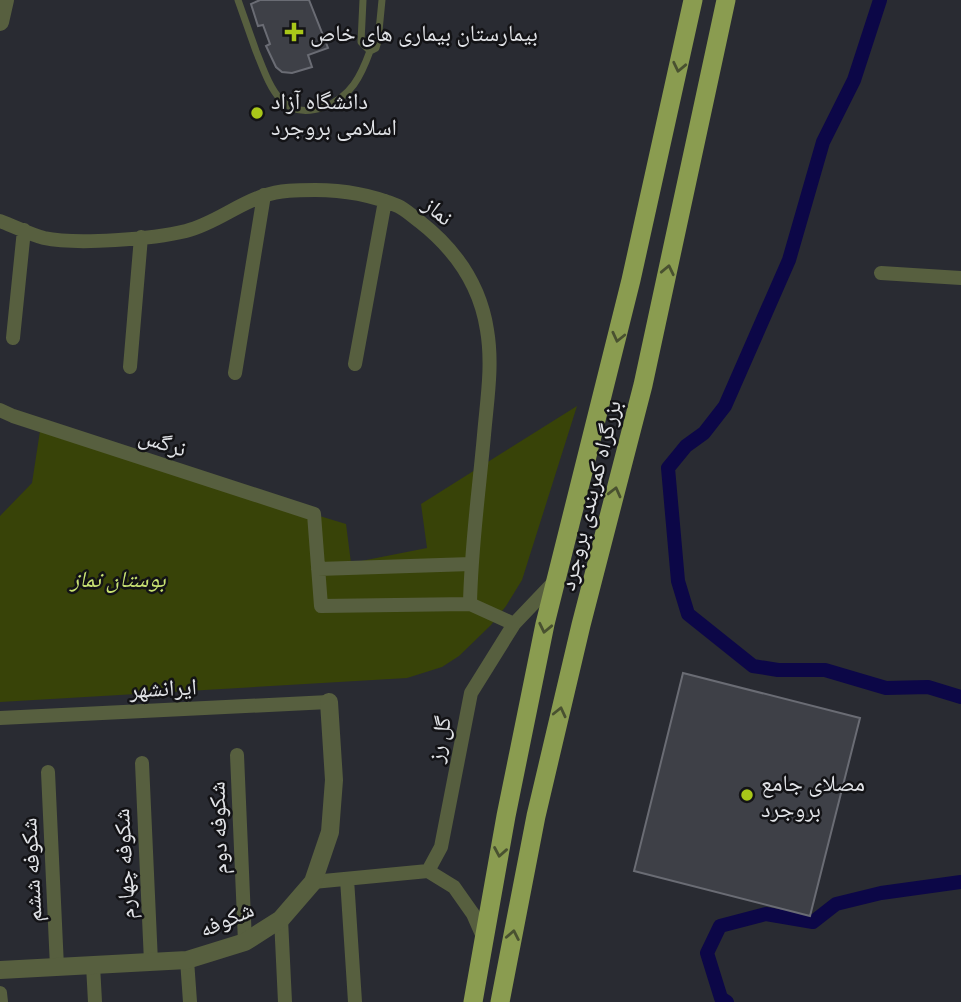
<svg xmlns="http://www.w3.org/2000/svg" width="961" height="1002" viewBox="0 0 961 1002" font-family="'IBM Plex Serif','Noto Naskh Arabic',serif">
<style>
.green{fill:#384308}
.lines{fill:none;stroke-linecap:round;stroke-linejoin:round}
.canal{stroke:#0c0747;stroke-width:14}
.building{fill:#3e4047;stroke:#6a6c74;stroke-width:2}
.service{stroke:#575f3f;stroke-width:7}
.minor{stroke:#575f3f;stroke-width:14}
.tertiary{stroke:#575f3f;stroke-width:18}
.trunk{stroke:#8a9c50;stroke-width:19}
.oneway{stroke:#495130}
.poi-dot{fill:#a9c719;stroke:#131316;stroke-width:2.5}
.labels{text-anchor:middle;dominant-baseline:central;stroke-width:5;stroke-linejoin:round;paint-order:stroke}
.poi-label{font-size:23px;fill:#e1e3e7;stroke:#131316;text-anchor:start}
.street-label{font-size:23px;fill:#e1e3e7;stroke:#131316}
.park-label{font-size:23px;font-style:italic;fill:#c9e373;stroke:#131316}
</style>
<rect width="100%" height="100%" fill="#292b32"/>
<path class="green" d="M577,406L522,580L506,606L491,625L459,656L442,667L407,678L0,702V516L32,483L40,431L346,524L351,563L427,548L421,504Z"/>
<g class="lines">
<path class="canal" d="M880,0L854,80L823,142L789,260L725,406L704,433L686,446L668,468L678,581L688,614L753,666L778,670H825L886,688L928,687L961,697
M727,1002L721,998L707,953L720,926L766,914L813,922L836,904L881,893L961,882"/>
</g>
<path class="building" d="M260,0H309L328,48L308,55L312,67L292,73L282,72L276,67L266,46L270,44L263,25L258,26L251,4Z
M683,673L860,718L810,916L634,871Z"/>
<g class="lines">
<path class="service" d="M238,0C244,17 250,34 256,51C269,83 280,123 324,107C351,97 361,76 370,51
M363,0L361,42L370,51L376,48L378,41L382,0"/>
<path class="minor" d="M0,221C14,226 29,234 44,238C77,245 153,239 186,231C214,224 236,205 263,196C280,190 298,190 315,190C343,190 372,195 398,206C405,209 412,216 419,221C455,249 480,284 487,330C493,365 487,400 484,435C479,491 471,547 470,604L514,624
M881,273L961,278
M13,338L24,230
M355,364L385,201
M130,367L141,237
M235,373L264,195
M0,410L13,416L314,514L321,606L470,604
M318,569L471,564
M0,718L329,702
M237,755L245,942
M142,763L151,962
M48,772L57,967
M428,871L441,847L471,693L514,624L554,582
M347,879L355,1002
M313,882L428,871L454,887L473,914L484,939
M281,919L285,1002
M187,960L190,1002
M93,965L95,1002
M0,993L1,1002"/>
<path class="tertiary" d="M0,22L5,0
M0,970L187,960L245,942L281,919L313,882L330,832L334,780L329,702"/>
<path class="trunk" d="M473,1002L506,816L545,624L631,280L693,0
M500,1002L536,816L581,625L643,385L726,0"/>
</g>
<defs><path id="oneway-chevron" d="M-2-3.5L2.5 0L-2 3.5" fill="none" stroke-width="1.6" stroke-linecap="round" stroke-linejoin="round" transform="scale(1.75)"/></defs>
<g class="oneway">
<use href="#oneway-chevron" transform="translate(679 67) rotate(102)"/>
<use href="#oneway-chevron" transform="translate(668 270) rotate(-78)"/>
<use href="#oneway-chevron" transform="translate(618 337) rotate(103)"/>
<use href="#oneway-chevron" transform="translate(615 492) rotate(-76)"/>
<use href="#oneway-chevron" transform="translate(545 628) rotate(102)"/>
<use href="#oneway-chevron" transform="translate(560 712) rotate(-77)"/>
<use href="#oneway-chevron" transform="translate(500 852) rotate(100)"/>
<use href="#oneway-chevron" transform="translate(513 935) rotate(-79)"/>
</g>
<g class="poi-dot">
<path d="M290.5 21.5h7v7h7v7h-7v7h-7v-7h-7v-7h7z"/>
<circle cx="257" cy="113" r="7"/>
<circle cx="747" cy="795" r="7"/>
</g>
<g class="labels">
<g class="poi-label">
<text x="310" y="32">بیمارستان بیماری های خاص</text>
<text x="271" y="100">دانشگاه آزاد<tspan x="271" dy="26">اسلامی بروجرد</tspan></text>
<text x="761" y="782">مصلای جامع<tspan x="761" dy="26">بروجرد</tspan></text>
</g>
<g class="street-label">
<text transform="translate(439 210) rotate(40)">نماز</text>
<text transform="translate(163 441) rotate(18)">نرگس</text>
<text transform="translate(589 495) rotate(-76)">بزرگراه کمربندی بروجرد</text>
<text transform="translate(163 687) rotate(-3)">ایرانشهر</text>
<text transform="translate(438 739) rotate(-79)">گل رز</text>
<text transform="translate(217 828) rotate(-92)">شکوفه دوم</text>
<text transform="translate(123 864) rotate(-93)">شکوفه چهارم</text>
<text transform="translate(30 870) rotate(-93)">شکوفه ششم</text>
<text transform="translate(226 918) rotate(-24)">شکوفه</text>
</g>
<g class="park-label">
<text x="118" y="578">بوستان نماز</text>
</g>
</g>
</svg>
